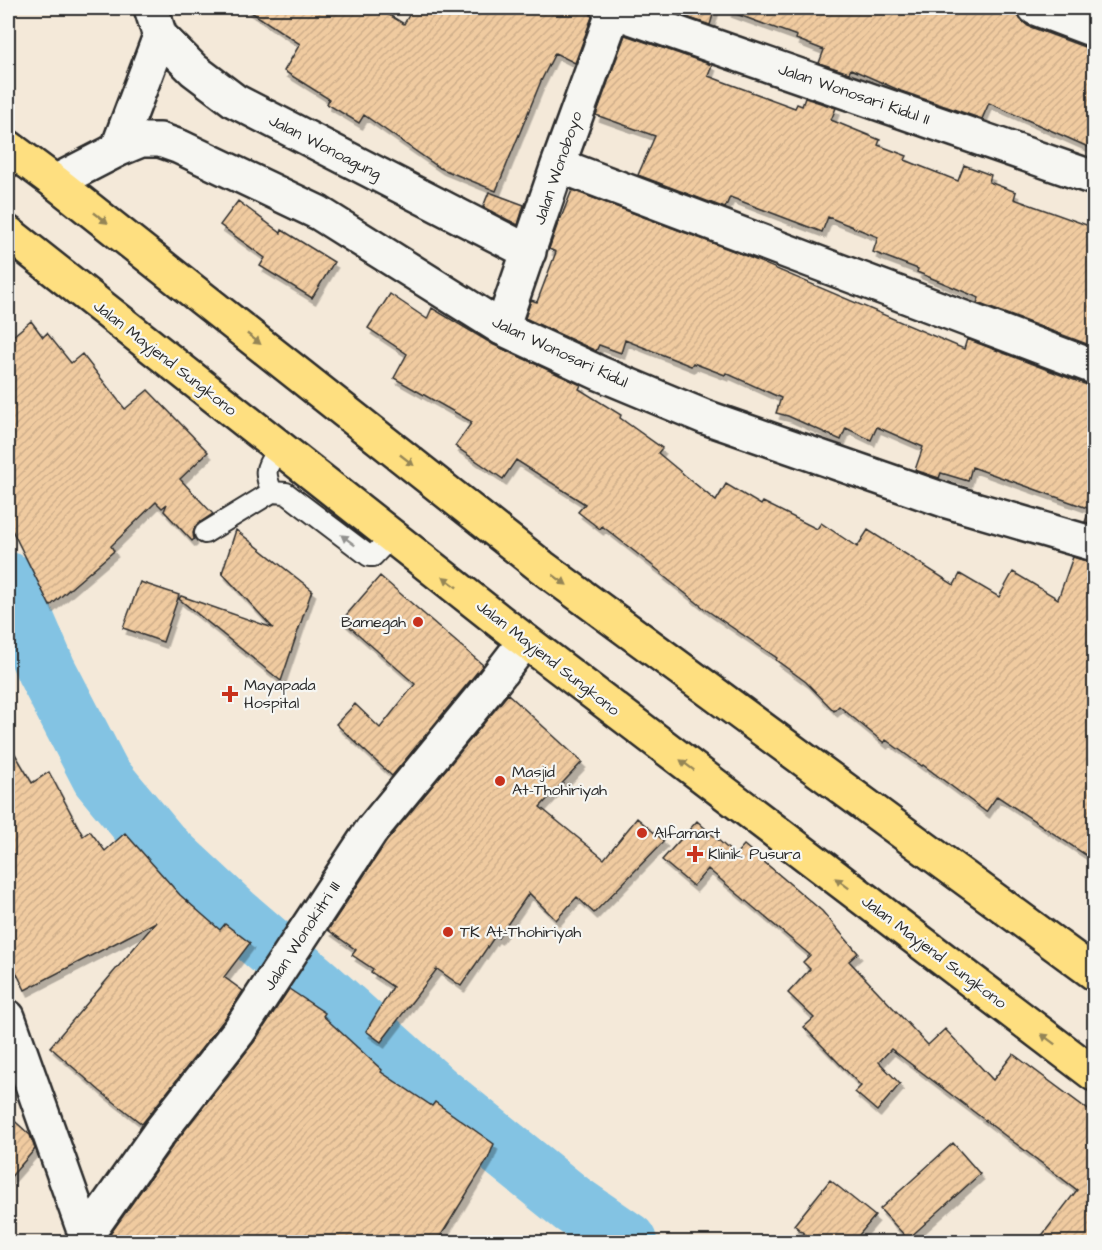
<svg xmlns="http://www.w3.org/2000/svg" width="1102" height="1250" viewBox="0 0 1102 1250" font-family="'Architects Daughter',sans-serif">
<style>
.lines{fill:none;stroke-linecap:round;stroke-linejoin:round}
.river{stroke:#83c3e3;stroke-width:60}
.building{fill:url(#building-hatch);stroke:#2b2b2b;stroke-width:1.5;filter:url(#shadow)}
.service-casing{stroke:#2b2b2b;stroke-width:24}
.minor-casing{stroke:#2b2b2b;stroke-width:38}
.tertiary-casing{stroke:#2b2b2b;stroke-width:38}
.primary-casing{stroke:#2b2b2b;stroke-width:38}
.service{stroke:#f6f6f2;stroke-width:20}
.minor{stroke:#f6f6f2;stroke-width:33}
.tertiary{stroke:#f6f6f2;stroke-width:33}
.primary{stroke:#fedf80;stroke-width:33}
.oneway{fill:#948556}
.oneway2{fill:#90908e}
.poi-dot{fill:#c8321e;stroke:#f6f6f2;stroke-width:2}
.labels{text-anchor:middle;dominant-baseline:central;stroke-width:4.5;stroke-linejoin:round;paint-order:stroke}
.street-label{font-size:16px;fill:#2b2b2b;stroke:#f6f6f2}
.poi-label{font-size:16px;fill:#2b2b2b;stroke:#f6f6f2;text-anchor:start}
</style>
<defs>
<pattern id="building-hatch" width="6" height="6" patternUnits="userSpaceOnUse" patternTransform="scale(1.5)"><rect width="6" height="6" fill="#f0cba0"/><path d="M-1 1l2-2M0 6l6-6M5 7l2-2" fill="none" stroke="#ceae8a"/></pattern>
<filter id="shadow"><feDropShadow dx="3.5" dy="6" stdDeviation="0" flood-color="#0004"/></filter>
</defs>
<rect width="100%" height="100%" fill="#f4e9d9"/>
<filter id="ink" filterUnits="userSpaceOnUse"><feTurbulence type="fractalNoise" baseFrequency=".0167" numOctaves="2"/><feDisplacementMap in="SourceGraphic" scale="12" xChannelSelector="R" yChannelSelector="G"/><feConvolveMatrix kernelMatrix="1 2 1 2 8 2 1 2 1" color-interpolation-filters="sRGB"/></filter>
<g filter="url(#ink)">
<g class="lines">
<path class="river" d="M8,582L46,670L101,776L160,847L233,915L318,988L436,1094L572,1204L627,1242"/>
</g>
<path class="building" d="M245,8H378L404,24L413,8H589L592,17L575,63L555,53L541,81L496,191L440,168L364,115L359,123L327,104L329,99L284,71L300,44Z
M660,8H715L710,25Z
M729,8H1017V12L1020,19L1028,26L1087,48H1095V150L989,103L982,119L901,91L851,69L849,73L819,63L824,50L796,39L797,36L728,11Z
M625,35L712,65L708,76L795,108L797,104L802,106L805,98L836,108L831,120L880,140L878,145L907,156L905,160L958,181L964,165L991,175L989,182L1016,192L1014,199L1095,228V347L977,303L979,298L917,272L918,269L873,252L878,237L828,217L822,232L730,197L725,208L638,175L655,136L596,115Z
M572,190L739,253L964,349L967,339L1087,385H1095V525L1085,522L1090,509L972,467L968,481L941,473L939,478L915,470L923,447L877,427L871,440L846,428L841,440L788,416L776,413L781,398L726,373L725,375L693,363L691,366L625,340L621,353L599,345L596,351L525,318L531,300L537,302L556,252L549,249L560,217L561,218Z
M489,192L524,205L518,225L483,207Z
M238,201L281,233L282,230L334,262L312,298L260,266L265,258L220,225Z
M390,294L427,319L432,308L494,345L581,385L579,389L621,415L620,418L662,448L658,453L716,501L726,484L761,505L763,502L817,529L821,523L857,547L868,530L954,585L960,574L999,597L1013,572L1058,599L1073,557L1089,562H1095V861L997,796L986,812L923,765L922,766L886,740L884,743L839,706L834,711L806,682L776,660L777,658L705,609L661,574L662,573L602,526L600,529L578,512L585,504L516,460L503,479L455,446L472,422L394,378L407,354L368,328Z
M31,321L43,337L47,333L71,363L82,354L125,409L148,390L208,452L180,479L213,514L199,523L195,527L193,533L194,539L192,541L164,511L167,504L162,508L156,502L111,546L114,551L50,606L8,522V340Z
M236,530L312,590L281,681L179,599L181,596L273,628L222,573Z
M380,576L483,665L392,776L336,724L355,704L380,728L415,684L342,620Z
M140,582L179,595L163,642L123,628Z
M508,694L582,762L540,807L604,859L637,818L664,841L594,913L577,897L556,920L529,893L498,938L495,936L461,986L437,969L381,1042L366,1031L393,987L371,972L373,969L352,955L356,950L328,930L386,842Z
M8,742L32,783L49,772L83,836L90,831L105,851L125,833L180,895L220,930L225,924L250,943L224,977L243,991L224,1020L142,1124L100,1091L50,1047L156,922L25,990L8,956Z
M697,821L735,855L744,845L822,911L858,953L849,961L928,1045L945,1029L993,1080L1013,1054L1095,1115V1242H1037L1077,1190L891,1049L879,1062L900,1084L877,1111L855,1092L861,1086L804,1027L814,1018L788,993L810,969L803,962L810,955L708,869L693,886L662,860Z
M289,989L325,1013L323,1016L382,1070L381,1072L432,1106L435,1102L494,1144L488,1159L437,1242H106V1240L174,1144L254,1042Z
M8,1115L30,1135L35,1149L8,1180Z
M953,1143L980,1174L908,1239L880,1209Z
M830,1180L875,1216L853,1242H814L794,1225Z"/>
<g class="lines">
<g class="service-casing">
<path id="service" d="M272,492C262,468 267,468 279,447
M205,533L272,492L286,493L369,556H373L392,536"/>
</g>
<g class="minor-casing">
<path id="minor" d="M151,8L160,36L194,70L235,101L529,252
M608,8L613,11L1094,178
M1035,8L1094,30
M117,150L160,36
M558,165L1094,367
M502,328L558,165L615,8
M8,1017L88,1242
M86,1236L159,1133L239,1031L371,831L488,689L525,641"/>
</g>
<g class="tertiary-casing">
<path id="tertiary" d="M55,182L117,150L141,140H160L180,147L319,213L502,328L599,373L705,417L947,501L1094,544"/>
</g>
<g class="primary-casing">
<path id="primary" d="M8,147L55,182L542,567L1094,973
M8,233L503,624L1094,1074"/>
</g>
<use href="#service" class="service"/>
<use href="#minor" class="minor"/>
<use href="#tertiary" class="tertiary"/>
<use href="#primary" class="primary"/>
</g>
<defs><path id="oneway-solid" d="M-6-.8H1V-3.2L6.5 0L1 3.2V.8H-6Z" transform="scale(1.5)"/></defs>
<g class="oneway">
<use href="#oneway-solid" transform="translate(101 218) rotate(38)"/>
<use href="#oneway-solid" transform="translate(254 339) rotate(38)"/>
<use href="#oneway-solid" transform="translate(407 460) rotate(38)"/>
<use href="#oneway-solid" transform="translate(560 580) rotate(36)"/>
<use href="#oneway-solid" transform="translate(450 582) rotate(-142)"/>
<use href="#oneway-solid" transform="translate(687 765) rotate(-143)"/>
<use href="#oneway-solid" transform="translate(842 883) rotate(-143)"/>
<use href="#oneway-solid" transform="translate(1048 1039) rotate(-143)"/>
</g>
<use class="oneway2" href="#oneway-solid" transform="translate(348 540) rotate(-143)"/>
</g>
<g class="poi-dot">
<circle cx="418" cy="622" r="6"/>
<path d="M227 685h6v6h6v6h-6v6h-6v-6h-6v-6h6z"/>
<circle cx="500" cy="781" r="6"/>
<circle cx="642" cy="833" r="6"/>
<path d="M692 845h6v6h6v6h-6v6h-6v-6h-6v-6h6z"/>
<circle cx="448" cy="932" r="6"/>
</g>
<g class="labels">
<g class="street-label">
<text transform="translate(854 94) rotate(19)">Jalan Wonosari Kidul II</text>
<text transform="translate(325 147) rotate(27)">Jalan Wonoagung</text>
<text transform="translate(558 168) rotate(-71)">Jalan Wonoboyo</text>
<text transform="translate(560 352) rotate(25)">Jalan Wonosari Kidul</text>
<text transform="translate(165 358) rotate(38)">Jalan Mayjend Sungkono</text>
<text transform="translate(548 658) rotate(38)">Jalan Mayjend Sungkono</text>
<text transform="translate(302 936) rotate(-57)">Jalan Wonokitri III</text>
<text transform="translate(934 952) rotate(37)">Jalan Mayjend Sungkono</text>
</g>
<g class="poi-label">
<text x="406" y="622" text-anchor="end">Bamegah</text>
<text x="244" y="685">Mayapada<tspan x="244" dy="18">Hospital</tspan></text>
<text x="512" y="772">Masjid<tspan x="512" dy="18">At-Thohiriyah</tspan></text>
<text x="654" y="833">Alfamart</text>
<text x="708" y="854">Klinik Pusura</text>
<text x="460" y="932">TK At-Thohiriyah</text>
</g>
</g>
<rect width="1102" height="1250" fill="none" stroke="#f6f6f2" stroke-width="30"/>
<rect x="15" y="15" width="1072" height="1220" fill="none" stroke="#2b2b2b" stroke-width="2" filter="url(#ink)"/>
</svg>
